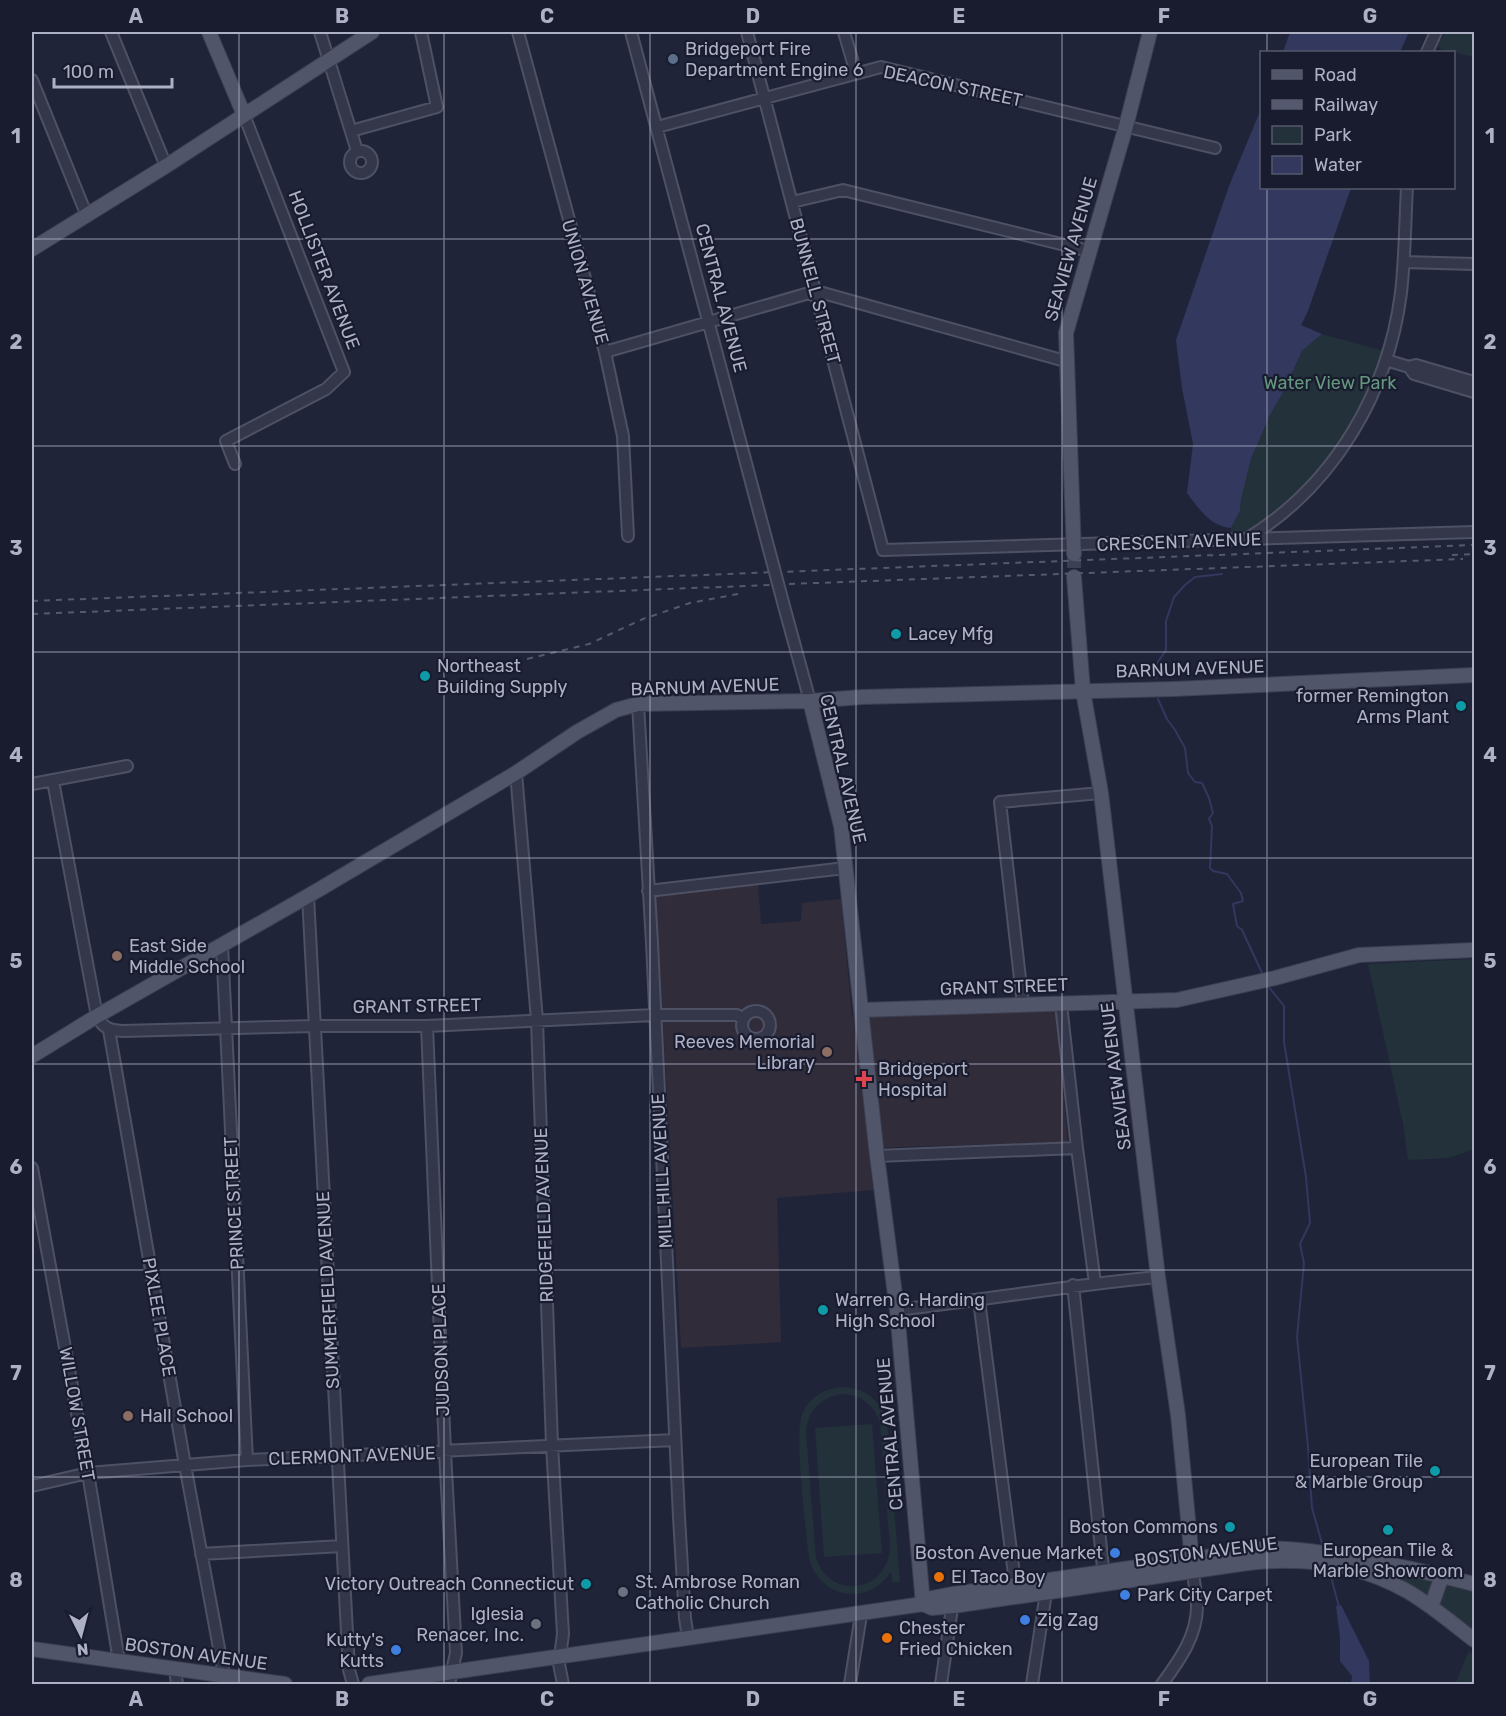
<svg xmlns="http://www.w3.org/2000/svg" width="1506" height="1716" viewBox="0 0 1506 1716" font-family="Rubik,sans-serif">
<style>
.medical{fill:#312c3a}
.green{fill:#22313a;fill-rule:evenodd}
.water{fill:#32385e}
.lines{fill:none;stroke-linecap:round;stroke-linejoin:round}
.stream{stroke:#32385e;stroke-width:2}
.major-tunnel{stroke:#3c4055;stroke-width:14;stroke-dasharray:14 7;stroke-linecap:butt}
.minor-casing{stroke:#4e5164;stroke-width:14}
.major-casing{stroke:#3d4053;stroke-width:16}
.minor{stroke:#343749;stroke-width:10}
.major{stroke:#515569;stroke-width:14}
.rail{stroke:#555970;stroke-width:2;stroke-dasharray:6 6;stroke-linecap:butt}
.minor-bridge-casing{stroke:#4e5164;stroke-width:14;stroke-linecap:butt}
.minor-bridge{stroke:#343749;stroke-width:10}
.grid{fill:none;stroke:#aeb1c6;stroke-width:1.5;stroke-opacity:0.55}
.service-dot{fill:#5c6f8a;stroke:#191c2e;stroke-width:2}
.culture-dot{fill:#0f9aa8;stroke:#191c2e;stroke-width:2}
.education-dot{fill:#8d6e63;stroke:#191c2e;stroke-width:2}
.health-dot{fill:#e0444e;stroke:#191c2e;stroke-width:2}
.shop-dot{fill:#3f7fe0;stroke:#191c2e;stroke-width:2}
.food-dot{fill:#e8710a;stroke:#191c2e;stroke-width:2}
.worship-dot{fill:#6b7280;stroke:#191c2e;stroke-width:2}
.labels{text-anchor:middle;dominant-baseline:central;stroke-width:4.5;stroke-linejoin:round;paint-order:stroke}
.poi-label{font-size:18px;fill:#aeb1c6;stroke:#191c2e;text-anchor:start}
.street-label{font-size:18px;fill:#aeb1c6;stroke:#191c2e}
.park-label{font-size:18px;fill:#65977e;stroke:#191c2e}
.neatline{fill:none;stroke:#aeb1c6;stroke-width:2}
.grid-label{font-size:20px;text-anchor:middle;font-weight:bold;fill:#aeb1c6}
</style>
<rect width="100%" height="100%" fill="#202439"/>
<path class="medical" d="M758,885L761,924L801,921L802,903L841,899L852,1016L1055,1008L1068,1142L868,1148L873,1190L777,1198L781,1342L681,1348L656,897Z"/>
<path class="green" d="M1445,32H1474V57L1440,49L1438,46Z
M1322,334L1384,351C1363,417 1324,478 1267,517C1255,525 1245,535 1231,535V528L1240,511L1241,499L1251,459L1270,415L1284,391L1302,351Z
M1474,959V1149L1449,1158L1408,1160L1403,1124L1368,964Z
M840,1387C863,1387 879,1398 887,1420L900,1582H892L891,1572C865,1610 814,1596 808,1552C806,1524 793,1433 803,1412C810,1397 824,1389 840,1387ZM841,1394C860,1394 873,1404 880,1422L890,1547C888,1593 830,1601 816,1558L806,1433C807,1412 820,1398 841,1394Z
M872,1424L882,1553L824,1557L815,1428Z
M1375,1570L1428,1578L1474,1590V1632L1443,1607Z
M1469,1651L1474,1655V1684H1455Z"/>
<path class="water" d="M1290,32H1409L1400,52H1283Z
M1261,109L1262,188H1351L1308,311L1301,325L1322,334L1302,351L1284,391L1270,415L1251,459L1241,499L1240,511L1231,528C1211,527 1198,508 1187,493L1193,444L1182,388L1176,340L1229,186Z
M1341,1605L1369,1661L1370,1684H1351L1352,1676L1340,1661V1638L1336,1606Z"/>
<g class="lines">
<path class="stream" d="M1156,678L1158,662L1166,650V621L1174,597L1185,585L1195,577L1222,574
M1158,699L1167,719L1175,730L1185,748L1188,773L1195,782L1202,783L1209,798L1213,813L1209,819L1212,826L1210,868L1213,871L1227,874L1241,893L1243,901L1233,904L1237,926L1242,930L1263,975
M1268,986L1284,1006V1042L1306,1177L1310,1223L1300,1244L1304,1263L1297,1337L1308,1447L1312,1508L1323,1547
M1329,1569L1339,1607"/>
<path class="major-tunnel" d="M1074,554V577"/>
<g class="minor-casing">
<path id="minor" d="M111,32L166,166
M320,32L357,151
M518,32L605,352L623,436L628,536
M631,32L746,463
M747,32L883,550L1474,532
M844,32L856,73
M1427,52L1436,32
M32,80L87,216
M657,127L881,67L1215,148
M351,131L437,107L421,32
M350 162a11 11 0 1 1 22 0a11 11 0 1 1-22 0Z
M792,202L843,190L1089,251
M1404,262L1474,264
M605,352L816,291L1065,361
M1386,360L1409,367L1416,365L1474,382
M1409,367L1414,374L1474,392
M235,464L226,441L326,389L344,372L244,115
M1248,538C1334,485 1388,393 1401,293C1405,258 1405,223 1407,188
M784,606L810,701
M638,704L652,943L679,1517L685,1618L688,1638
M516,773L537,1020L552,1445L563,1634L559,1664L563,1684
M53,781L97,1016C103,1028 109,1030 122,1031L315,1026H427L654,1015H737L743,1019
M32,784L127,766
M648,891L845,868
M308,896L349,1670L353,1684
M222,945L247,1460
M1061,1004L1077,1148L1095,1283
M1023,1005L1000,802L1101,793
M742 1025a14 14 0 1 1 28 0a14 14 0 1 1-28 0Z
M427,1026L445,1452L456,1653L449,1684
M109,1030L185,1465L224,1675
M877,1156L1077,1148
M32,1168L88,1473L119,1661
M1073,1285L1104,1577
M979,1300L1016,1590
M897,1310C984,1300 1071,1285 1158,1277
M32,1486L88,1473L247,1460L675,1440
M201,1554L342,1546
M175,1670L177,1684
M850,1684L861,1615
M941,1684L953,1601
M1032,1684L1047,1586
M1162,1684C1179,1661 1198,1635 1197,1604C1196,1593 1194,1582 1193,1571"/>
</g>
<g class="major-casing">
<path id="major" d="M209,32L244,115
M32,249L166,166L372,32
M1074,554L1066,333L1126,126L1150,32
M1074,577L1083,691L1101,793L1158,1277L1178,1415L1193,1571
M810,701L841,826L877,1156L897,1310L923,1604
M861,1010L1177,1000L1275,978L1359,955L1474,950
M32,1056L97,1016L308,896L516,773L577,732L616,710L638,704L810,701L862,697L1174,689L1474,675
M923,1604L932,1608L953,1606L1241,1564C1298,1556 1356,1562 1407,1591C1431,1605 1452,1623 1474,1640
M1431,1607L1442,1576
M32,1649L285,1684
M369,1684L923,1604L932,1598L953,1594L1260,1549C1290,1547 1318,1552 1348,1557C1390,1564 1433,1573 1474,1584"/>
</g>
<use href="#minor" class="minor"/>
<use href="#major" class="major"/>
<path class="rail" d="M1452,555L1474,554
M789,584L1463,559
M32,601L1474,545
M32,614L770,585
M527,659L589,644L643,619L690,603L738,594"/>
<g class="minor-bridge-casing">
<path id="minor-bridge" d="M746,463L784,606"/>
</g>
<use href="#minor-bridge" class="minor-bridge"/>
</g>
<path class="grid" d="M239,32V1684M444,32V1684M650,32V1684M856,32V1684M1062,32V1684M1267,32V52M1267,188V1684M32,239H1474M32,446H1474M32,652H1474M32,858H1474M32,1064H1474M32,1270H1474M32,1477H1474"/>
<circle class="service-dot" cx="673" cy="59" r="6"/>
<g class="culture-dot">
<circle cx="896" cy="634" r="6"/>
<circle cx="425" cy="676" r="6"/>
<circle cx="1461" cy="706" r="6"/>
<circle cx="823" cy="1310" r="6"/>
<circle cx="1435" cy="1471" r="6"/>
<circle cx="1230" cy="1527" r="6"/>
<circle cx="1388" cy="1530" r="6"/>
<circle cx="586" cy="1584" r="6"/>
</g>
<g class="education-dot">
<circle cx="117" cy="956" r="6"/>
<circle cx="827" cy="1052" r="6"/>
<circle cx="128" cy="1416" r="6"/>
</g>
<path class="health-dot" d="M861 1070h6v6h6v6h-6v6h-6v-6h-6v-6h6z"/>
<g class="shop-dot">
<circle cx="1115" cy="1553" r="6"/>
<circle cx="1125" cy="1595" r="6"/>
<circle cx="1025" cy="1620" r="6"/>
<circle cx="396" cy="1650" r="6"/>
</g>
<g class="food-dot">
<circle cx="939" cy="1577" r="6"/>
<circle cx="887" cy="1638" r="6"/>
</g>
<g class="worship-dot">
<circle cx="623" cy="1592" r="6"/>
<circle cx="536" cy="1624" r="6"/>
</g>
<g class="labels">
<g class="poi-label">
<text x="685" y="49">Bridgeport Fire<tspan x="685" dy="21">Department Engine 6</tspan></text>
<text x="908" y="634">Lacey Mfg</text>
<text x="437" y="666">Northeast<tspan x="437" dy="21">Building Supply</tspan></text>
<text x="1449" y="696" text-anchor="end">former Remington<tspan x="1449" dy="21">Arms Plant</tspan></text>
<text x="129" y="946">East Side<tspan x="129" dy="21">Middle School</tspan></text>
<text x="815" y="1042" text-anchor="end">Reeves Memorial<tspan x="815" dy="21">Library</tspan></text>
<text x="878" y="1069">Bridgeport<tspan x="878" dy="21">Hospital</tspan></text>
<text x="835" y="1300">Warren G. Harding<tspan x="835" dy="21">High School</tspan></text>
<text x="140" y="1416">Hall School</text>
<text x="1423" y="1461" text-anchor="end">European Tile<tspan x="1423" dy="21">&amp; Marble Group</tspan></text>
<text x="1218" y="1527" text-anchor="end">Boston Commons</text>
<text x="1388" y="1550" text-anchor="middle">European Tile &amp;<tspan x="1388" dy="21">Marble Showroom</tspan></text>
<text x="1103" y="1553" text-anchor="end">Boston Avenue Market</text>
<text x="951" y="1577">El Taco Boy</text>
<text x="635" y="1582">St. Ambrose Roman<tspan x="635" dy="21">Catholic Church</tspan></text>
<text x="574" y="1584" text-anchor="end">Victory Outreach Connecticut</text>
<text x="1137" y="1595">Park City Carpet</text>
<text x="524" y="1614" text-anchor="end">Iglesia<tspan x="524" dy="21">Renacer, Inc.</tspan></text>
<text x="1037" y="1620">Zig Zag</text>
<text x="899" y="1628">Chester<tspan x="899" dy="21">Fried Chicken</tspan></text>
<text x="384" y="1640" text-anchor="end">Kutty's<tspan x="384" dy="21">Kutts</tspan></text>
</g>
<g class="street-label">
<text transform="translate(953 86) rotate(12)">DEACON STREET</text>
<text transform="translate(1071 249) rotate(-74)">SEAVIEW AVENUE</text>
<text transform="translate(324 270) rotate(69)">HOLLISTER AVENUE</text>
<text transform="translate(585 282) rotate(74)">UNION AVENUE</text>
<text transform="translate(815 291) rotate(75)">BUNNELL STREET</text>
<text transform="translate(721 298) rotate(75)">CENTRAL AVENUE</text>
<text transform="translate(1179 542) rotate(-2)">CRESCENT AVENUE</text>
<text transform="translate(1190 669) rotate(-2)">BARNUM AVENUE</text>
<text transform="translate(705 687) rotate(-2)">BARNUM AVENUE</text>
<text transform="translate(843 769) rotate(77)">CENTRAL AVENUE</text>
<text transform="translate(1004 987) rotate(-2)">GRANT STREET</text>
<text transform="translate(417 1006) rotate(-1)">GRANT STREET</text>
<text transform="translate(1116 1076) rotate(-97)">SEAVIEW AVENUE</text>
<text transform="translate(662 1171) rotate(-93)">MILL HILL AVENUE</text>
<text transform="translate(234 1203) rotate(-93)">PRINCE STREET</text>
<text transform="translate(544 1215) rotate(-92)">RIDGEFIELD AVENUE</text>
<text transform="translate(328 1290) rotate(-93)">SUMMERFIELD AVENUE</text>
<text transform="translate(159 1317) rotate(80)">PIXLEE PLACE</text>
<text transform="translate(441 1350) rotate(-92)">JUDSON PLACE</text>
<text transform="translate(77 1414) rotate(80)">WILLOW STREET</text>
<text transform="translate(890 1434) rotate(-95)">CENTRAL AVENUE</text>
<text transform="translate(352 1456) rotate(-2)">CLERMONT AVENUE</text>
<text transform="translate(1206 1552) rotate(-7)">BOSTON AVENUE</text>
<text transform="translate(196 1654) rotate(8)">BOSTON AVENUE</text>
</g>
<g class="park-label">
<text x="1330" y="383">Water View Park</text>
</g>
</g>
<rect width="1506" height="1716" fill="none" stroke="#191c2e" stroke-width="66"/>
<rect x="1260" y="51" width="195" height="138" fill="#191c2e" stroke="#55586b" stroke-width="1.5"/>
<rect x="1272" y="70" width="30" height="9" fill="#515569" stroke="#55586b" stroke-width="1.5"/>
<text x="1314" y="81" font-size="18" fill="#aeb1c6">Road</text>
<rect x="1272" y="100" width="30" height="9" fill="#555970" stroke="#55586b" stroke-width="1.5"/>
<text x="1314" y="111" font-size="18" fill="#aeb1c6">Railway</text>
<rect x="1272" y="126" width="30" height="18" fill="#22313a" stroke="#55586b" stroke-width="1.5"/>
<text x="1314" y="141" font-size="18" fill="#aeb1c6">Park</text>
<rect x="1272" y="156" width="30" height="18" fill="#32385e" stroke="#55586b" stroke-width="1.5"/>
<text x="1314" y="171" font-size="18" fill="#aeb1c6">Water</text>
<g transform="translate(81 1635) rotate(174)" stroke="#191c2e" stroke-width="4.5" paint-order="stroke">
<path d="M0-4.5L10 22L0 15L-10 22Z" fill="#aeb1c6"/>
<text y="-9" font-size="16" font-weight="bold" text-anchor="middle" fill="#aeb1c6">N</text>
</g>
<path d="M54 78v9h118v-9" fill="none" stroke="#aeb1c6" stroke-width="3"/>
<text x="63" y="78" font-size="18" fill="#aeb1c6" stroke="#191c2e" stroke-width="4.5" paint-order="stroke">100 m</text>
<rect x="33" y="33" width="1440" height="1650" class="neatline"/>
<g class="grid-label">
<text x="136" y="23">A</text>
<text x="342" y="23">B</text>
<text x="547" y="23">C</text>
<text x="753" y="23">D</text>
<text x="959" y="23">E</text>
<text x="1164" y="23">F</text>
<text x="1370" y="23">G</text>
<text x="16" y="143">1</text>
<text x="1490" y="143">1</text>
<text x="16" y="349">2</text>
<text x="1490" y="349">2</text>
<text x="16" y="555">3</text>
<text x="1490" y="555">3</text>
<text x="16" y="762">4</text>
<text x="1490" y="762">4</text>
<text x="16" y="968">5</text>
<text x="1490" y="968">5</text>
<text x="16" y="1174">6</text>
<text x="1490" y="1174">6</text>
<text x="16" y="1380">7</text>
<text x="1490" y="1380">7</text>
<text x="16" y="1587">8</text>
<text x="1490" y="1587">8</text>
<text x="136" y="1706">A</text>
<text x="342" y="1706">B</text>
<text x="547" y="1706">C</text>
<text x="753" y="1706">D</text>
<text x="959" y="1706">E</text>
<text x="1164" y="1706">F</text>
<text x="1370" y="1706">G</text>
</g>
</svg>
